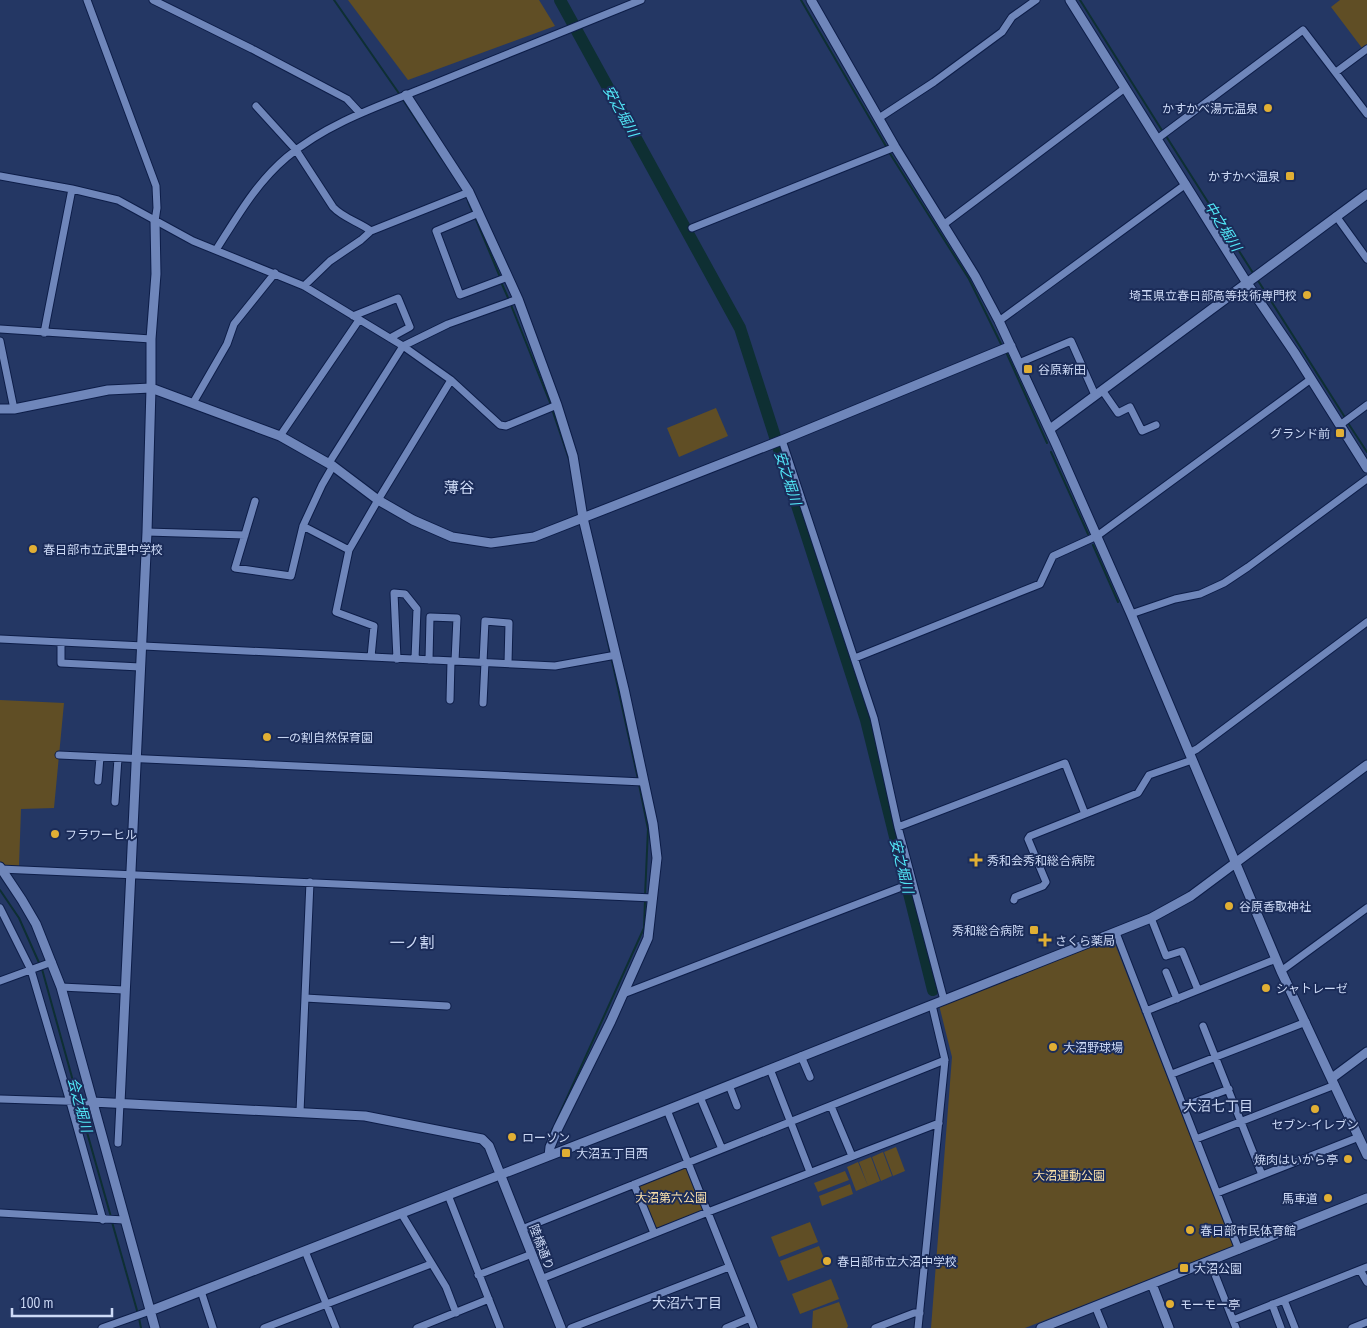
<svg xmlns="http://www.w3.org/2000/svg" width="1367" height="1328" viewBox="0 0 1367 1328" font-family="'PT Sans Narrow','Noto Sans JP',sans-serif">
<style>
.green{fill:#604e25}
.lines{fill:none;stroke-linecap:round;stroke-linejoin:round}
.stream{stroke:#0e2f33;stroke-width:2}
.river{stroke:#0e2f33;stroke-width:12}
.minor-casing{stroke:#0d1d48;stroke-width:9}
.tertiary-casing{stroke:#0d1d48;stroke-width:11}
.minor{stroke:#6f86ba;stroke-width:7}
.tertiary{stroke:#6f86ba;stroke-width:9}
.poi-dot{fill:#e1af34;stroke:#1b2c59;stroke-width:2}
.labels{text-anchor:middle;dominant-baseline:central;stroke-width:4;stroke-linejoin:round;paint-order:stroke}
.poi-label{font-size:12px;fill:#cddaf6;stroke:#1b2c59;text-anchor:start}
.park-label{font-size:12px;fill:#fbe1aa;stroke:#1b2c59}
.street-label{font-size:12px;fill:#cddaf6;stroke:#1b2c59}
.water-label{font-size:14px;font-style:italic;fill:#53e9f9;stroke:#1b2c59}
.neighbourhood-label{font-size:14px;fill:#cddaf6;stroke:#1b2c59}
.quarter-label{font-size:15px;fill:#cddaf6;stroke:#1b2c59}
</style>
<rect width="100%" height="100%" fill="#243764"/>
<path class="green" d="M348,0H539L555,26L408,80Z
M1340,0H1367V44L1362,48L1331,7Z
M716,408L728,436L679,457L667,428Z
M0,700L64,703L54,808L21,809L19,866H2L0,862Z
M1113,939L1233,1246L1025,1328H931L952,1057L939,1005Z
M896,1147L905,1171L893,1176L884,1152Z
M883,1152L892,1176L881,1181L872,1157Z
M871,1157L880,1181L868,1186L859,1162Z
M858,1162L868,1186L856,1191L847,1167Z
M687,1166L704,1210L656,1228L638,1185Z
M845,1171L849,1180L818,1192L814,1183Z
M850,1184L853,1194L822,1206L819,1196Z
M810,1222L818,1242L779,1257L771,1237Z
M819,1246L827,1266L788,1281L780,1261Z
M831,1279L839,1299L800,1314L792,1294Z
M839,1302L848,1326L847,1328H812L813,1311Z"/>
<g class="lines">
<path class="stream" d="M334,0L398,92L442,159
M801,0L887,148
M1080,0L1163,132
M1166,136L1253,273
M889,152L969,279L1001,344
M468,201L473,213
M475,217L500,277
M1257,279L1346,419
M501,282L509,300
M511,305L551,405
M1007,354L1047,443
M552,409L569,459
M1348,423L1367,452
M1051,452L1088,534
M1093,545L1118,602
M600,606L638,779
M639,784L648,829L645,896
M0,890L19,918L40,965
M42,969L78,1099
M79,1104L111,1217
M556,1122L644,928L645,901
M548,1140L553,1128
M112,1222L138,1314
M139,1318L141,1328"/>
<path class="river" d="M560,0L740,328L866,720L933,990"/>
<g class="minor-casing">
<path id="minor" d="M87,0L156,186L157,208L155,221
M153,0L252,49L347,99L360,113
M1336,72L1367,49
M256,106L296,150L333,207C343,218 359,222 371,231
M879,118L934,82L1002,32L1012,17L1036,0
M1157,139L1303,30L1367,114
M0,176L72,189L118,200L193,241L304,286L403,346L451,380L500,425L506,426L557,405
M479,213L436,231L460,295L508,277
M1336,216L1367,259
M943,225L1125,88
M692,228L895,147
M216,250C237,217 256,183 287,157C330,121 385,104 436,83C504,55 573,28 641,0
M304,286L330,261L361,240L371,231L469,192
M353,316L398,298L410,327L390,338
M999,321L1186,184
M0,329L151,339
M44,333L72,189
M0,341L14,409
M1019,363L1071,341L1095,395
M1102,390L1118,413L1130,407L1142,431L1156,425
M193,403L227,344L234,324L275,273
M1340,425L1367,405
M280,436L359,320
M782,440L874,718L898,827L944,1000
M329,463L403,346L448,324L518,299
M255,501L235,568L291,576L303,526L322,485L333,466
M303,526L349,550
M147,532L245,535
M1131,614L1175,599L1200,594L1224,583L1248,567L1367,479
M0,639L555,666L616,655
M61,642V663L140,667
M371,657L374,626L336,612L349,550L378,500L451,380
M855,658L1040,584L1053,556L1097,536L1311,379
M397,659L394,593L405,594L417,609L415,659
M429,660L430,617L457,618L455,661
M483,662L485,621L509,623L508,663
M450,700L451,661
M483,703L485,662
M1189,753L1197,749L1367,622
M59,755L643,782
M98,781L100,757
M115,802L118,758
M898,827L1065,763L1085,814
M0,869L653,898
M1014,900L1015,897L1043,886L1046,882L1028,839L1030,836L1138,793L1149,775L1192,760
M0,908L31,970L70,1102L103,1220
M1151,918L1166,956L1182,951L1198,990
M1116,933L1239,1250
M1281,971L1367,908
M1166,972L1177,999
M0,981L52,962
M61,987L124,990
M623,994L912,883
M305,998L447,1006
M1146,1011L1276,959
M1203,1026L1262,1175
M801,1056L810,1077
M770,1069L810,1172
M1172,1074L1306,1022
M729,1085L737,1106
M700,1097L722,1149
M0,1099L92,1102
M831,1106L852,1156
M1184,1106L1229,1089
M667,1110L754,1328
M300,1112L310,882
M1196,1139L1335,1085
M118,1143L120,1103
M634,1184L654,1233
M1217,1193L1359,1137
M448,1195L500,1328
M0,1213L124,1220
M401,1213L446,1287L456,1313
M522,1229L945,1060
M305,1251L336,1328
M1210,1262L1236,1328
M1360,1270L1367,1282
M478,1275L532,1254
M541,1279L708,1212L939,1123
M201,1291L213,1328
M1284,1300L1295,1328
M1272,1304L1281,1328
M1095,1306L1104,1328
M1233,1320L1367,1267
M102,1328L150,1311
M264,1328L431,1264
M417,1328L489,1299
M571,1328L729,1267
M726,1328L750,1318
M875,1328L914,1313H920
M918,1328L945,1060L932,1005
M1352,1328L1367,1322"/>
</g>
<g class="tertiary-casing">
<path id="tertiary" d="M811,0L895,147L975,276L999,321L1056,444L1131,614L1281,971L1367,1155
M1070,0L1247,283L1294,352L1367,468
M406,95L469,192L518,299L557,405L573,456L583,518L624,689L653,824L657,858L648,938L611,1021L558,1128L550,1147L549,1156
M0,409H14L108,390L151,388L280,436L333,466L378,500L413,520L452,537L491,543L534,537L782,440L1011,346
M1050,429L1367,194
M0,867L22,900L36,924L61,987L155,1328
M1332,1078L1367,1052
M92,1102L365,1116L482,1139L489,1146L561,1328
M120,1103L147,532L151,388V339L156,274L155,221
M1152,1284L1169,1328
M150,1311L667,1110L1151,918L1191,896L1367,765
M1041,1328L1367,1198"/>
</g>
<use href="#minor" class="minor"/>
<use href="#tertiary" class="tertiary"/>
</g>
<g class="poi-dot">
<circle cx="1268" cy="108" r="5"/>
<rect x="1285" y="171" width="10" height="10" rx="2.5"/>
<circle cx="1307" cy="295" r="5"/>
<rect x="1023" y="364" width="10" height="10" rx="2.5"/>
<rect x="1335" y="428" width="10" height="10" rx="2.5"/>
<circle cx="33" cy="549" r="5"/>
<circle cx="267" cy="737" r="5"/>
<circle cx="55" cy="834" r="5"/>
<path d="M973.5 852.5h5v5h5v5h-5v5h-5v-5h-5v-5h5z"/>
<circle cx="1229" cy="906" r="5"/>
<rect x="1029" y="925" width="10" height="10" rx="2.5"/>
<path d="M1042.5 932.5h5v5h5v5h-5v5h-5v-5h-5v-5h5z"/>
<circle cx="1266" cy="988" r="5"/>
<circle cx="1053" cy="1047" r="5"/>
<circle cx="1315" cy="1109" r="5"/>
<circle cx="512" cy="1137" r="5"/>
<rect x="561" y="1148" width="10" height="10" rx="2.5"/>
<circle cx="1348" cy="1159" r="5"/>
<circle cx="1328" cy="1198" r="5"/>
<circle cx="1190" cy="1230" r="5"/>
<circle cx="827" cy="1261" r="5"/>
<rect x="1179" y="1263" width="10" height="10" rx="2.5"/>
<circle cx="1170" cy="1304" r="5"/>
</g>
<g class="labels">
<g class="poi-label">
<text x="1258" y="108" text-anchor="end">かすかべ湯元温泉</text>
<text x="1280" y="176" text-anchor="end">かすかべ温泉</text>
<text x="1297" y="295" text-anchor="end">埼玉県立春日部高等技術専門校</text>
<text x="1038" y="369">谷原新田</text>
<text x="1330" y="433" text-anchor="end">グランド前</text>
<text x="43" y="549">春日部市立武里中学校</text>
<text x="277" y="737">一の割自然保育園</text>
<text x="65" y="834">フラワーヒル</text>
<text x="987" y="860">秀和会秀和総合病院</text>
<text x="1239" y="906">谷原香取神社</text>
<text x="1024" y="930" text-anchor="end">秀和総合病院</text>
<text x="1055" y="940">さくら薬局</text>
<text x="1276" y="988">シャトレーゼ</text>
<text x="1063" y="1047">大沼野球場</text>
<text x="1315" y="1124" text-anchor="middle">セブン-イレブン</text>
<text x="522" y="1137">ローソン</text>
<text x="576" y="1153">大沼五丁目西</text>
<text x="1338" y="1159" text-anchor="end">焼肉はいから亭</text>
<text x="1318" y="1198" text-anchor="end">馬車道</text>
<text x="1200" y="1230">春日部市民体育館</text>
<text x="837" y="1261">春日部市立大沼中学校</text>
<text x="1194" y="1268">大沼公園</text>
<text x="1180" y="1304">モーモー亭</text>
</g>
<g class="park-label">
<text x="1069" y="1175">大沼運動公園</text>
<text x="671" y="1197">大沼第六公園</text>
</g>
<g class="street-label">
<text transform="translate(542 1247) rotate(69)">陸橋通り</text>
</g>
<g class="water-label">
<text transform="translate(621 111) rotate(61)">安之堀川</text>
<text transform="translate(1223 226) rotate(58)">中之堀川</text>
<text transform="translate(788 478) rotate(72)">安之堀川</text>
<text transform="translate(902 866) rotate(76)">安之堀川</text>
<text transform="translate(80 1105) rotate(75)">会之堀川</text>
</g>
<g class="neighbourhood-label">
<text x="1218" y="1106">大沼七丁目</text>
<text x="687" y="1303">大沼六丁目</text>
</g>
<g class="quarter-label">
<text x="459" y="487">薄谷</text>
<text x="412" y="942">一ノ割</text>
</g>
</g>
<path d="M12 1308v8h100v-8" fill="none" stroke="#cddaf6" stroke-width="2.5"/>
<text x="20" y="1308" font-size="15" fill="#cddaf6" stroke="#1b2c59" stroke-width="4" paint-order="stroke">100 m</text>
</svg>
